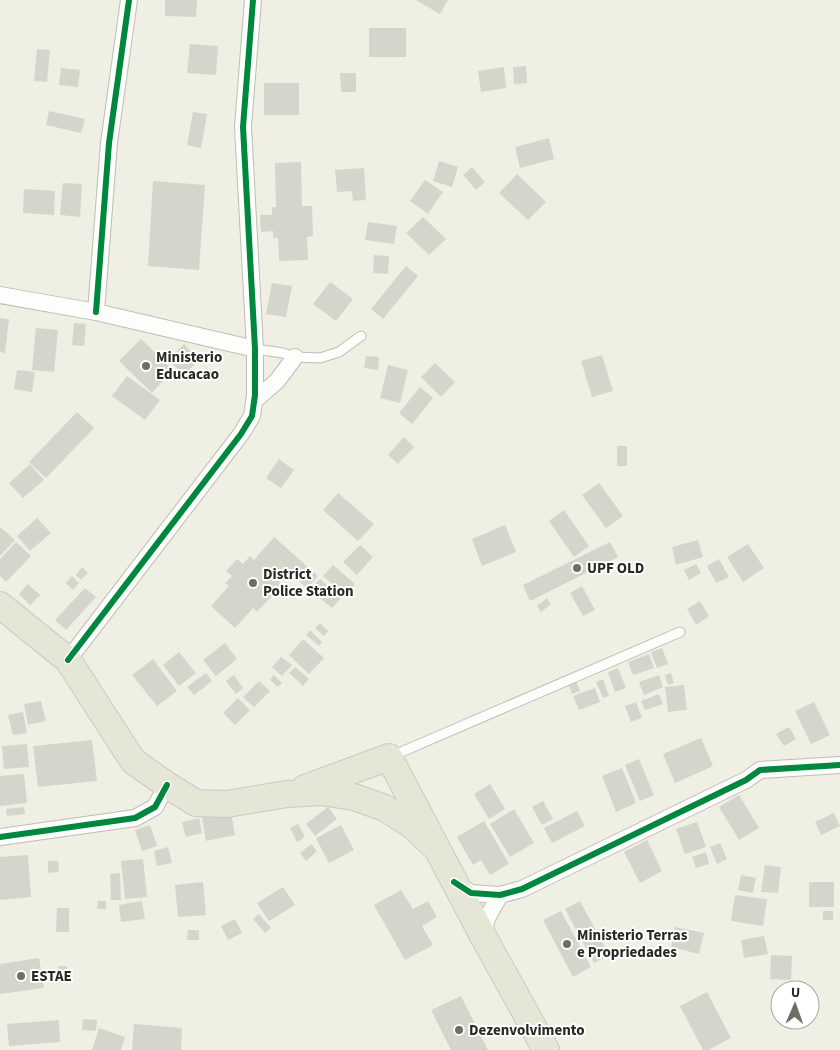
<svg xmlns="http://www.w3.org/2000/svg" width="840" height="1050" viewBox="0 0 840 1050" font-family="'Source Sans 3',sans-serif">
<style>
.building{fill:#d5d5cb}
.lines{fill:none;stroke-linecap:round;stroke-linejoin:round}
.service-casing{stroke:#bebeb4;stroke-width:11}
.minor-casing{stroke:#bebeb4;stroke-width:18}
.primary-casing{stroke:#cacac4;stroke-width:28}
.service{stroke:#fdfdfb;stroke-width:9}
.minor{stroke:#fdfdfb;stroke-width:16}
.primary{stroke:#e5e6d6;stroke-width:26}
.cycleway-casing{stroke:#fff;stroke-width:9}
.cycleway{stroke:#00873e;stroke-width:6}
.poi-dot{fill:#6e6e65;stroke:#fff;stroke-width:2}
.labels{text-anchor:middle;dominant-baseline:central;stroke-width:4;stroke-linejoin:round;paint-order:stroke}
.poi-label{font-size:15px;font-weight:bold;fill:#292921;stroke:#fff;text-anchor:start}
</style>
<rect width="100%" height="100%" fill="#efefe3"/>
<path class="building" d="M165,0H197L196,17L165,16Z
M416,0H448L440,14Z
M369,28H406V57H369Z
M190,44L218,46L216,75L187,73Z
M37,49L50,50L47,82L34,81Z
M526,66L527,83L514,84L513,67Z
M504,67L506,88L481,92L478,71Z
M61,68L80,70L78,87L59,85Z
M340,73H356V92H341Z
M264,83H299V115H264Z
M49,111L85,119L81,133L46,125Z
M193,112L207,114L201,148L187,145Z
M549,138L554,159L520,168L515,147Z
M439,161L458,167L452,187L433,181Z
M301,162L302,206H312L313,236L307,237L308,260L279,261L278,238H273V231L261,232L260,215H272V207H276L275,163Z
M472,167L485,182L476,190L463,175Z
M364,168L366,200L353,201L352,191L337,192L335,170Z
M517,174L546,202L528,220L499,193Z
M425,180L443,192L428,214L410,201Z
M153,181L205,185L199,270L148,266Z
M63,183L82,184L80,217L60,215Z
M24,189L55,191L54,215L23,213Z
M423,217L446,239L429,255L406,233Z
M368,222L397,226L394,244L365,240Z
M374,255L389,256L388,274L373,273Z
M406,266L418,276L383,319L371,309Z
M330,282L353,299L336,321L313,304Z
M272,283L292,286L286,317L266,314Z
M0,318L9,319L5,353L0,352Z
M74,323L86,324L84,346L72,345Z
M36,328L58,330L54,372L32,370Z
M141,339L173,370L152,393L119,361Z
M184,344L199,360L184,375L168,360Z
M602,355L613,391L592,397L581,361Z
M366,356L379,357L378,370L364,368Z
M435,363L455,382L441,397L421,377Z
M388,365L408,370L400,403L380,398Z
M17,370L35,372L32,392L14,389Z
M127,376L160,400L145,420L112,396Z
M420,387L433,398L412,424L399,413Z
M77,412L94,428L46,478L29,462Z
M404,437L414,447L398,464L388,455Z
M617,446H627V466H617Z
M279,459L294,470L281,488L266,478Z
M30,464L44,480L23,498L9,483Z
M599,483L623,516L606,528L582,495Z
M338,493L374,524L358,541L323,510Z
M564,510L589,546L574,557L549,521Z
M37,518L51,533L30,551L17,536Z
M505,525L516,552L482,566L472,539Z
M0,527L15,540L0,556Z
M274,537L318,576L307,588L288,572L279,582L282,585L257,612L253,608L235,628L211,606L229,586L225,583L232,576L226,571L237,559L243,564L250,556L254,560Z
M698,540L703,557L676,565L672,547Z
M16,542L31,556L6,582L0,576V559Z
M610,542L618,557L530,601L523,585Z
M748,544L764,568L743,582L727,557Z
M360,545L373,557L357,575L343,562Z
M719,559L729,577L716,583L707,566Z
M696,564L701,573L689,580L684,570Z
M333,565L355,584L345,595L323,576Z
M82,567L88,573L81,580L76,575Z
M72,576L79,583L73,590L66,583Z
M320,579L341,598L332,608L310,590Z
M28,584L40,595L30,605L19,594Z
M582,586L595,610L583,616L570,593Z
M85,588L96,597L66,630L55,620Z
M547,598L551,604L541,612L537,606Z
M700,601L709,616L696,625L687,609Z
M320,623L328,631L324,636L315,628Z
M310,630L322,642L319,646L306,635Z
M303,639L324,658L309,674L289,655Z
M225,643L237,659L216,676L203,660Z
M662,648L668,664L657,668L651,652Z
M179,652L196,673L179,686L163,665Z
M649,654L654,668L633,675L628,662Z
M281,657L292,665L282,676L272,667Z
M153,659L177,691L157,706L132,675Z
M295,667L309,679L303,686L289,673Z
M618,668L626,688L615,692L608,672Z
M206,673L212,681L194,695L187,687Z
M671,673L674,683L668,685L665,675Z
M234,675L243,688L236,694L226,681Z
M274,675L282,683L278,687L270,680Z
M659,675L663,687L644,695L639,682Z
M603,679L609,696L603,698L596,682Z
M259,681L270,691L254,707L243,697Z
M576,681L580,691L572,694L568,684Z
M684,685L687,710L668,712L665,687Z
M595,688L600,702L579,710L573,696Z
M659,694L663,704L645,710L641,701Z
M238,698L250,710L235,725L223,713Z
M41,701L46,721L28,725L24,704Z
M636,702L642,718L631,722L625,706Z
M814,702L830,735L811,744L795,711Z
M23,712L27,733L13,735L8,715Z
M789,727L796,739L784,746L776,734Z
M701,738L713,766L675,783L663,754Z
M92,740L97,781L38,787L33,746Z
M27,744L29,767L4,769L2,746Z
M639,759L654,795L640,801L625,765Z
M622,768L636,803L616,812L602,776Z
M24,774L27,803L0,806V776Z
M490,784L505,809L489,819L474,794Z
M739,795L759,828L739,840L719,807Z
M543,801L553,819L542,825L532,807Z
M24,807L25,814L7,816L6,809Z
M328,807L337,819L315,836L306,824Z
M514,809L534,843L510,857L490,824Z
M577,811L585,826L552,843L544,828Z
M231,812L235,835L206,841L202,817Z
M834,813L840,826L821,835L815,822Z
M199,818L202,833L186,837L182,822Z
M484,821L509,864L490,875L481,860L473,865L457,837Z
M697,822L706,847L685,854L676,829Z
M298,824L305,837L297,842L290,828Z
M150,825L157,846L142,851L135,830Z
M341,825L354,850L329,863L316,838Z
M647,840L662,871L640,883L624,852Z
M720,843L727,859L717,864L710,847Z
M311,844L317,851L306,861L300,853Z
M168,847L172,863L157,866L154,851Z
M706,852L709,864L696,868L692,857Z
M28,855L31,897L0,900V857Z
M143,859L147,897L125,899L121,861Z
M48,861H58L59,872L48,873Z
M765,865L781,867L778,893L761,892Z
M120,873L121,900H111L110,874Z
M741,875L756,878L753,893L738,890Z
M203,882L206,915L178,917L175,885Z
M809,882H834V907H809Z
M283,887L295,905L269,921L257,903Z
M401,890L413,909L428,901L437,917L422,926L433,945L405,960L374,905Z
M735,895L767,899L763,926L731,921Z
M98,901H106V909H97Z
M142,901L145,919L121,922L119,905Z
M580,901L609,955L594,963L565,909Z
M57,908H69V932H56Z
M561,911L591,967L573,977L543,920Z
M823,911H833V920H823Z
M259,914L271,928L265,933L253,919Z
M235,919L242,933L228,940L221,926Z
M675,927L704,933L699,954L671,947Z
M188,930H199V940H187Z
M764,936L768,954L744,958L741,940Z
M771,955L792,956L791,980L770,979Z
M39,958L44,988L0,994V964Z
M58,966H67L68,982L59,983Z
M707,992L731,1038L708,1050H703L680,1006Z
M461,996L488,1050H451L431,1010Z
M83,1019L97,1020L96,1031L82,1030Z
M59,1020L60,1042L9,1046L7,1024Z
M134,1024L182,1028L181,1050H132Z
M99,1028L125,1037L121,1050H92Z"/>
<g class="lines">
<g class="service-casing">
<path id="service" d="M255,349L283,353L295,357L320,358L339,352L361,336
M392,756L680,632"/>
</g>
<g class="minor-casing">
<path id="minor" d="M0,295L96,312L255,349
M96,312L109,143L129,0
M254,401L277,381L295,357
M68,660L241,434L252,416L255,395V349L243,127L253,0
M0,837L135,818L155,807L167,785
M456,883L471,893L500,895L522,889L746,780L760,770L840,765
M483,936L487,918L500,895"/>
</g>
<g class="primary-casing">
<path id="primary" d="M0,605L68,660L133,761L167,785L196,803L227,804L287,794L321,792L354,797L385,808L413,826L437,849
M305,788L389,757L483,936L546,1050"/>
</g>
<use href="#service" class="service"/>
<use href="#minor" class="minor"/>
<use href="#primary" class="primary"/>
<g class="cycleway-casing">
<path id="cycleway" d="M96,312L109,143L129,0
M68,660L241,434L252,416L255,395V349L243,127L253,0
M0,837L135,818L155,807L167,785
M454,882L471,893L500,895L522,889L746,780L760,770L840,765"/>
</g>
<use href="#cycleway" class="cycleway"/>
</g>
<g class="poi-dot">
<circle cx="146" cy="366" r="5"/>
<circle cx="577" cy="568" r="5"/>
<circle cx="253" cy="583" r="5"/>
<circle cx="567" cy="944" r="5"/>
<circle cx="21" cy="976" r="5"/>
<circle cx="459" cy="1030" r="5"/>
</g>
<g class="labels">
<g class="poi-label">
<text x="156" y="357">Ministerio<tspan x="156" dy="17">Educacao</tspan></text>
<text x="587" y="568">UPF OLD</text>
<text x="263" y="574">District<tspan x="263" dy="17">Police Station</tspan></text>
<text x="577" y="935">Ministerio Terras<tspan x="577" dy="17">e Propriedades</tspan></text>
<text x="31" y="976">ESTAE</text>
<text x="469" y="1030">Dezenvolvimento</text>
</g>
</g>
<g transform="translate(795 1005) rotate(2)"><circle r="24" fill="#ffffff" stroke="#a9a9a6"/>
<path d="M0-4L9 19L0 12L-9 19Z" fill="#6e6e65"/>
<text y="-8" font-size="14" font-weight="bold" text-anchor="middle" fill="#292921">U</text>
</g>
</svg>
